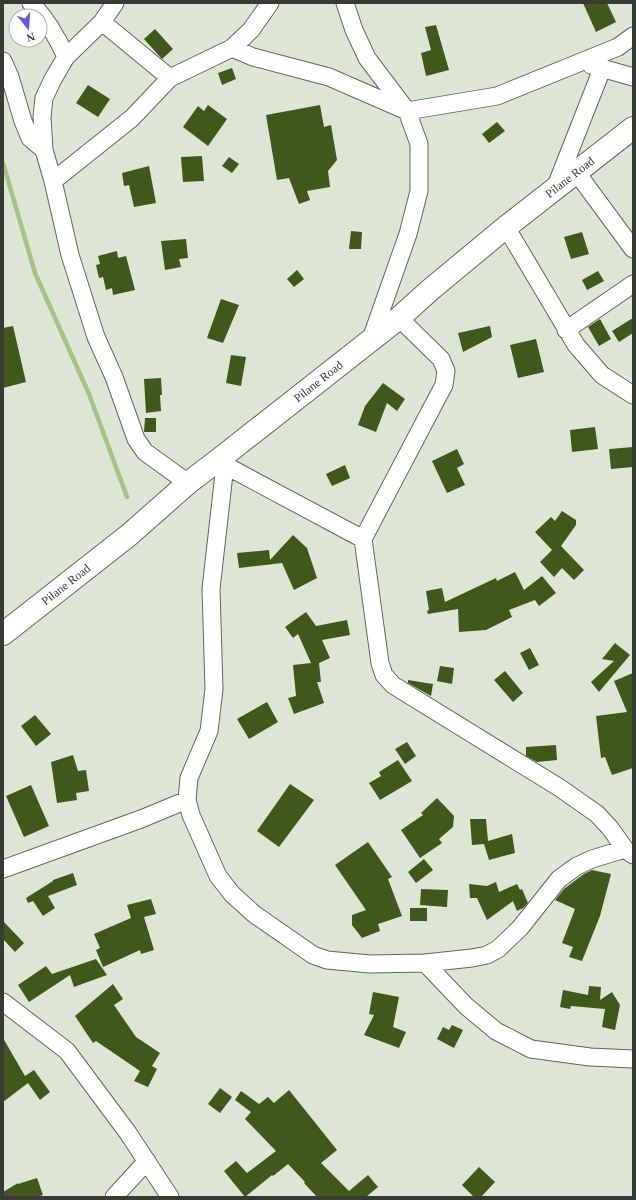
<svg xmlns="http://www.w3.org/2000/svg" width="636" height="1200" viewBox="0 0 636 1200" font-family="Georgia,serif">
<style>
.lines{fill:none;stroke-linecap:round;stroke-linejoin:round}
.stream{stroke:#a4c484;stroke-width:4.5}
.building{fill:#3f591c}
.minor-casing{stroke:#5f6857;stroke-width:19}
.secondary-casing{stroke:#5f6857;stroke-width:24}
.minor{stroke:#fff;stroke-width:17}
.secondary{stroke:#fff;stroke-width:22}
.labels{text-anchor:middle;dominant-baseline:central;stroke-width:4;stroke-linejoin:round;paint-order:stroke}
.street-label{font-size:12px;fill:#373b33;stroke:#fff}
</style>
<rect width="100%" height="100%" fill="#dde6d4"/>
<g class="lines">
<path class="stream" d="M3,163L35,273L89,394L127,497"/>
</g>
<path class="building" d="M583,3H607L616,22L596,32Z
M436,25L449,70L426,76L421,53L431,50L425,27Z
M155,29L173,49L162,59L144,39Z
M232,68L236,79L222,85L218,73Z
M88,85L110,99L98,117L76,103Z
M208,105L227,119L208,146L183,127L198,106L204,111Z
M320,105L324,127L331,125L337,160L328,171L330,187L307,191L310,200L299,204L289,178L277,180L266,115Z
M497,122L505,131L489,143L482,134Z
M202,156L204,181L183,182L181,157Z
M229,157L239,164L232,173L222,166Z
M149,166L156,203L134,207L129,185L124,186L122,173Z
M351,231L362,232L361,249H349Z
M582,232L589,254L571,259L564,237Z
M186,239L188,258L179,259L181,267L165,270L161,241Z
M117,251L118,258L126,256L135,290L113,295L112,288L106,290L103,277L99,278L96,265L100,264L98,256Z
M297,270L304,279L294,287L287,279Z
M598,271L604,281L587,290L582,280Z
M221,299L239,305L223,343L207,338Z
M633,318V333L619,342L612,331Z
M600,319L611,339L599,346L588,327Z
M13,326L26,382L3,388V328Z
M490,326L492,337L463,352L458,333Z
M536,339L544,372L518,378L510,345Z
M231,355L246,357L241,386L226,383Z
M161,378L162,395H160L161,411L146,413L144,379Z
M383,383L405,399L397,411L387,403L376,432L358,425L365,406Z
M145,418H156V432H144Z
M595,427L598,449L572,452L570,430Z
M633,447V467L611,469L609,449Z
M457,449L464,464L457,468L465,485L447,493L432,461Z
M345,465L350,478L332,486L326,474Z
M562,511L576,520V525L561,546L584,570L574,580L562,568L554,577L540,562L552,550L535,532L551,517L555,521Z
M293,535L307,548L317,578L294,590L282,563L239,568L237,553L269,550L270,560Z
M515,572L524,590L542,576L556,593L539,606L535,600L509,610L512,617L486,630L459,632L458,609L428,614L427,611L429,610L426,591L442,588L445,602L496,578L497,581Z
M306,612L316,626L347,620L350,635L322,640L330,658L319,663L321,682H317L324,703L294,714L288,698L296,696L293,665L311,663L298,634L293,638L285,627Z
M615,643L630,655L599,692L591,682L614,661L602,659Z
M530,648L539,665L529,670L520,653Z
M440,666L454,668L452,684L437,681Z
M505,671L523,693L513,702L494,680Z
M633,673V768L612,775L605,757L601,758L596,716L627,712L614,681Z
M408,680L433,684L431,696L408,683Z
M267,702L278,722L249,739L237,719Z
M35,715L51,734L36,746L21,726Z
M407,742L416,756L405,764L395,749Z
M556,745L557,760L537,762L526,756V747Z
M73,755L78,771L86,770L89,791L76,793L77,800L57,803L51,762Z
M398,760L412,781L380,800L369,783L381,776L379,772Z
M290,784L314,800L279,847L257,831Z
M31,785L49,826L24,837L6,796Z
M437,798L454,816L453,827L439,839L442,843L420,858L401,830L423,815L421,813Z
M470,819H486L488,841L512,834L515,853L489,860L484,844L472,845Z
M368,842L392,877L388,879L402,916L378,924L380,931L362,938L352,925V915L366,910L335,865Z
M424,859L433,870L416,883L408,872Z
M592,870L611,874L600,916L582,961L569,957L573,947L562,943L575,909L555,900L565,888L584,874Z
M73,873L77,885L48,896L55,908L43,916L33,901L28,903L26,898L53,881V880Z
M496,882L499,892L517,884L520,890L522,889L528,903L523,908L517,911L513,901L487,920L477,898H470L469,884L487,886Z
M421,889L448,890L447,907L420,905Z
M151,899L156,914L144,917L154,950L141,954L140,950L103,967L96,950L100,948L94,934L131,918L127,905Z
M410,908H427V921H410Z
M3,921L24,943L15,952L3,939Z
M96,959L107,975L74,987L70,975L29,1002L18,985L46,966L52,974Z
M113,984L123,999L114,1005L136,1037L160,1053L152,1066L157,1069L148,1087L134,1081L140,1071L96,1041L93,1043L75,1016Z
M589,986L601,987L600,1000L612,992L620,1005L615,1030L602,1027L605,1009L571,1006L570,1009L560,1007L563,990L588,995Z
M373,992L399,997L393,1027L406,1032L399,1048L364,1035L374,1015L369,1014Z
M452,1025L463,1030L454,1048L437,1039L443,1027L449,1030Z
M3,1038L25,1076L34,1070L50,1092L40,1100L28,1083L3,1102Z
M220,1088L232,1097L220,1113L208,1104Z
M289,1090L337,1150L321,1163L349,1191L368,1175L378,1187L366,1197H317L304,1183L305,1182L288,1164L273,1176L272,1175L245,1197L224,1171L236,1161L247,1173L276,1151L245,1119L251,1112L235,1100L241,1091L259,1104L268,1097L274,1103Z
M479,1167L495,1182L481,1197H474L462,1185Z
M37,1178L43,1195L37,1197H3V1192L18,1183V1184Z"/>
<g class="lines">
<g class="minor-casing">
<path id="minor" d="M31,3C47,19 57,37 66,57
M345,3L354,30L367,58L407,111L419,144V191L408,234L371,339
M102,22L170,78
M232,48L253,57L329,77L407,111L497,96L618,47L633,36
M3,61L10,77L23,121L30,138L44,150L53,181L70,255L96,337L114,377L136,439L145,452L188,483
M591,65L633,77
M44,150L42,117L44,98L53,79L66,57L102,22L115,3
M577,173L633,249
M53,181L132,118L170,78L232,48L251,30L270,3
M554,191L602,69
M506,227L576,345L602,375L633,395
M399,318L441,359L446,371L444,385L436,400L363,539L380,663L384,675L393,685L560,788L597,814L610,828L625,849L633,855
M566,330L633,284
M217,461L363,539
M225,465L211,589L214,689L209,731L189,778L187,800L191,815L218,876L232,894L254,914L313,955L327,960L370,964L425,963L472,958L487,955L498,949L520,928L559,879L577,866L592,859L625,849
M3,869L141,819L187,800
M425,963L466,1006L496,1031L531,1049L590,1057L633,1059
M3,1002L67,1051L128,1133L170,1197
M114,1197L147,1161"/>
</g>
<g class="secondary-casing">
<g id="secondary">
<path id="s1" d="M3,634L129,535L188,483L217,461L399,318L430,290L506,227L633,128"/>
</g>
</g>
<use href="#minor" class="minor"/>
<use href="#secondary" class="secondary"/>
</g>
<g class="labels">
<g class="street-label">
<text stroke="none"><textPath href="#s1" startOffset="728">Pilane Road</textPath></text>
<text stroke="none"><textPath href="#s1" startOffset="404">Pilane Road</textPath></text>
<text stroke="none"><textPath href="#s1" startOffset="80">Pilane Road</textPath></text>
</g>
</g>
<rect width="636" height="1200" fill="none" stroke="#373b33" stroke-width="8"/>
<g transform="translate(28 28) rotate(163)"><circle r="19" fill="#ffffff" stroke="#afb1ad"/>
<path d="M0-3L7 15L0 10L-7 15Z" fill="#605ed6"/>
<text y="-6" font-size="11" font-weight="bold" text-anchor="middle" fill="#373b33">N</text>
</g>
</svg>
